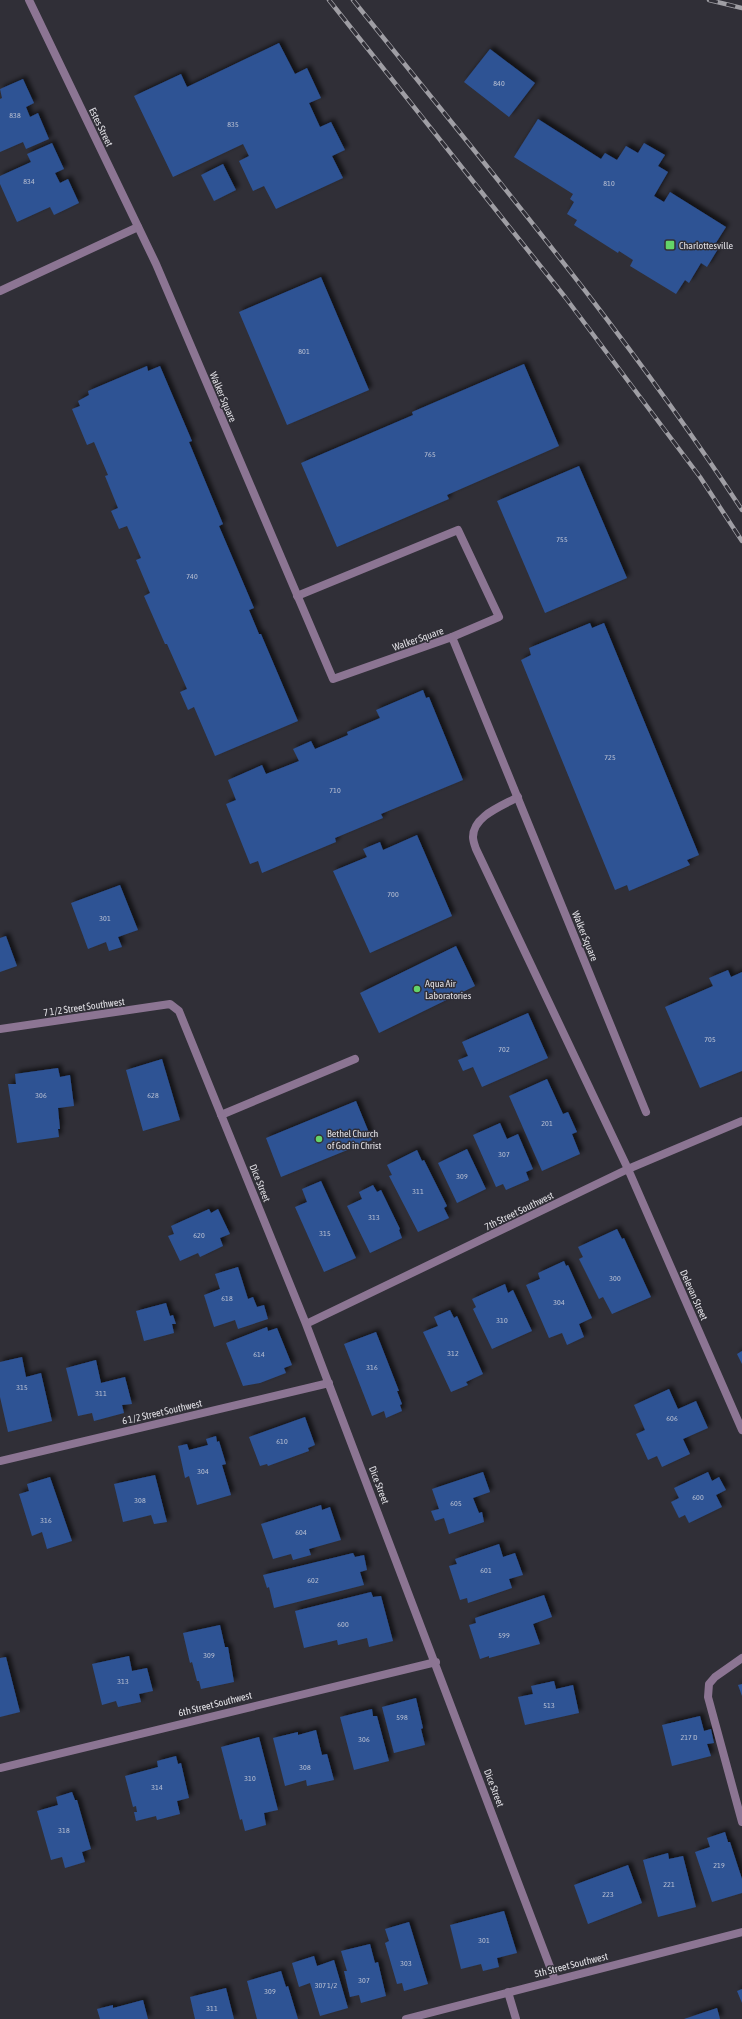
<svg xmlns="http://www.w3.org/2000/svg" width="742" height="2019" viewBox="0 0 742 2019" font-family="'Asap Condensed',sans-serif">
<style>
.building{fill:#2e5394;filter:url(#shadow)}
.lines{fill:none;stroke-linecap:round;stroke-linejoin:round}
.service{stroke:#8c7593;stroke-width:8}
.minor{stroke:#8c7593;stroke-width:8}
.rail-casing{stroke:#9f9ea4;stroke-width:4.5}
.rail{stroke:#302f37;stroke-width:3;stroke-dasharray:9;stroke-linecap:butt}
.poi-dot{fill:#64d468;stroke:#302f37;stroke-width:1.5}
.labels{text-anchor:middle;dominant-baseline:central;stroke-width:3;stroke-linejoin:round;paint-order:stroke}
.number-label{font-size:8px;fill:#b4bcd0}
.street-label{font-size:10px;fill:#e0dfe4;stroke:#302f37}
.poi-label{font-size:10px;fill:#e0dfe4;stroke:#302f37;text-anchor:start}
</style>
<defs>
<filter id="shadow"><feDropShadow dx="3.5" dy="-3.5" stdDeviation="2" flood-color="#0009"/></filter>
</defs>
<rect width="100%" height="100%" fill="#302f37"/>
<path class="building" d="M279,43L295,74L307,68L321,98L309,103L320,127L331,122L345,150L332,156L343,178L276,209L264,186L253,191L239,161L249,156L243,144L173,177L134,96L181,74L187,87Z
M490,49L535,83L509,117L464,82Z
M23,79L34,103L26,107L30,117L38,113L49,139L26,149L23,142L0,152V99L2,98L0,89Z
M538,119L601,159L605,153L617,160L626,146L638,153L644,143L665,155L658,166L668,172L654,196L664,202L670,192L726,227L714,246L718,249L707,267L701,263L689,283L685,280L676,294L630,266L633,260L619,251L618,253L574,225L577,220L567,214L574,202L570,199L573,194L514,157Z
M52,143L64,169L55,173L60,183L68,179L79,203L54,215L50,207L17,222L0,184V176L31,162L27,154Z
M223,164L236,190L214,201L201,175Z
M321,277L369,390L287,425L239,312Z
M524,364L559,446L447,495L449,499L337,547L301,463L413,415L412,412Z
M147,366L148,371L160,366L192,441L189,442L223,524L219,526L254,608L249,610L259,634H261L298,721L215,756L194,707L188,710L180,692L187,689L167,644H165L144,596L150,593L136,560L141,558L127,526L119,529L111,511L118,508L105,476L108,475L94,442L87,445L72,409L80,406L78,401L89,395L88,391Z
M579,466L627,578L545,613L497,501Z
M590,623L592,628L604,623L699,855L687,860L690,865L629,891L627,885L615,890L521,660L531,655L529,648Z
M423,690L426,698L429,697L463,780L381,814L383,818L335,838L336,842L262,873L258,861L250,864L226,804L236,800L228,780L262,765L266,774L299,761L293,749L311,741L315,749L348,735L347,732L380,718L376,710Z
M417,835L452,916L370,953L333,871L367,857L363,849L380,842L383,850Z
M120,885L138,930L118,937L122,947L109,951L106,942L88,949L71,903Z
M6,936L17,966L0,972V938Z
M456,946L475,986L379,1033L360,993Z
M728,970L731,977L742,972V1071L700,1088L665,1007L713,986L709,978Z
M528,1013L548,1058L482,1087L473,1067L463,1071L458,1060L468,1056L462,1042Z
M162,1059L180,1120L143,1131L126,1070Z
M58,1068L60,1077L70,1075L74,1106L58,1108L60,1129H58L59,1137L17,1143L8,1084H16L15,1074Z
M547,1079L563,1114L568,1112L577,1132L572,1134L580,1154L542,1171L509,1096Z
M356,1101L372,1140L281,1177L266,1138Z
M500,1123L507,1139L518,1134L533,1169L526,1172L529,1180L506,1190L503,1184L496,1187L473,1135Z
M467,1149L486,1189L457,1203L438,1163Z
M417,1150L422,1161L424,1160L447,1206L444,1208L449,1218L418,1232L389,1176L392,1175L387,1165Z
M321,1181L356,1258L324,1272L295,1207L307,1202L302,1189Z
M373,1185L377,1192L381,1190L400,1229L399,1230L402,1238L370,1253L347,1206L362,1199L359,1192Z
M209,1209L211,1213L218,1209L230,1234L220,1238L223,1246L200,1257L198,1253L180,1261L168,1236L174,1234L171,1226Z
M617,1229L622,1239L624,1238L651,1297L612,1314L603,1297L599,1299L579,1259L583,1257L578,1247Z
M564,1261L566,1266L568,1265L592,1318L579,1324L584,1337L567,1345L562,1333L549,1338L526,1285L540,1279L538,1273Z
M238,1267L248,1299L253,1297L257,1307L264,1305L268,1319L238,1329L235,1320L214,1327L204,1295L220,1289L215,1274Z
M505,1284L508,1293L513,1290L532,1331L492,1349L473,1309L476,1307L472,1299Z
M166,1303L170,1316L173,1315L176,1324H172L174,1333L144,1341L136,1311Z
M450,1310L454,1318L457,1316L483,1374L466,1382L468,1385L451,1392L423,1332L438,1326L434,1317Z
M267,1327L268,1331L277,1328L292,1365L284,1368L286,1373L260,1383L243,1386L226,1343Z
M376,1332L399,1391H397L402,1404L400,1405L402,1411L386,1418L384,1411L372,1416L344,1344Z
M742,1351V1364L737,1354Z
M22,1357L26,1377L41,1373L52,1421L8,1432L0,1397V1362Z
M96,1360L101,1383L125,1377L132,1404L122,1405L124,1413L94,1421L92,1413L78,1416L66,1368Z
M669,1389L678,1409L696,1401L708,1428L683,1439L690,1454L662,1467L657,1456L648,1460L636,1434L645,1430L634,1405Z
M305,1417L315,1445L308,1448L309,1451L268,1466L267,1464L260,1466L249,1437Z
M216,1436L217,1442L219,1441L226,1464L222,1465L231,1495L197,1505L189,1476L185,1478L178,1446L187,1444L189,1450L208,1445L206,1439Z
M483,1472L490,1492L473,1498L479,1513L482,1512L484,1522L449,1534L444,1518L435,1521L431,1511L439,1509L432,1489Z
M708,1472L712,1481L719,1477L726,1490L716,1495L722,1507L689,1523L685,1515L679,1518L671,1502L679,1498L674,1488Z
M155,1475L167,1522L154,1524L151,1515L123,1522L114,1484Z
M50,1477L72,1541L47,1549L42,1532L32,1536L19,1494L29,1491L27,1484Z
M321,1505L322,1510L330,1507L341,1540L309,1549L311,1555L293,1560L291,1554L273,1559L261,1524Z
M499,1544L503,1557L515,1553L523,1575L509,1579L512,1588L468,1603L467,1598L460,1600L449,1566L457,1564L455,1559Z
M353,1553L355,1557L364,1555L367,1570L360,1572L364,1585L274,1608L269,1587L267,1588L263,1575Z
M371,1592L373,1597L381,1596L393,1641L369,1647L367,1638L338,1645L337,1640L304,1648L295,1611Z
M544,1595L552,1617L533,1624L540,1644L489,1658V1656L480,1659L469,1625L476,1623L475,1618Z
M220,1625L225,1647H228L234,1682L201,1689L199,1681H197L192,1662L190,1663L183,1633Z
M129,1656L132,1671L147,1668L153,1691L139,1694L141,1702L118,1707L116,1701L102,1705L92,1664Z
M6,1657L20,1712L0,1717V1658Z
M554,1681L556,1689L573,1685L579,1713L525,1725L518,1697L533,1694L531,1686Z
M742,1684V1696L738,1685Z
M416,1698L423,1728L421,1729L425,1745L394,1753L382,1707Z
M372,1709L373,1716H377L389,1761L354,1770L340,1717Z
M700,1716L704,1731L711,1729L714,1743L707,1744L711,1756L672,1766L662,1725Z
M316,1730L322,1755L327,1754L334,1780L307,1786L306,1780L285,1786L273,1738L298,1732V1735Z
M259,1737L278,1810L264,1813L266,1825L245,1831L242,1819L240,1820L221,1747Z
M176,1756L178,1764L181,1763L189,1798L177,1801L180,1814L157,1820L156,1816L136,1821L134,1812H137L136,1806L133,1807L125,1776L158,1767L157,1761Z
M72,1792L75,1800H77L91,1849L82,1852L85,1862L65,1868L62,1857L51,1860L37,1811L58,1805L56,1797Z
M725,1832L728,1842H730L742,1879V1893L712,1902L695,1852L710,1847L707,1838Z
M668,1853L669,1859L683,1856L696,1907L658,1917L643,1860Z
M628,1865L642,1903L588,1924L574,1885Z
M504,1911L517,1953L497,1958L499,1967L483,1971L481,1964L461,1969L450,1925Z
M409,1922L428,1984L404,1991L402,1983L397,1984L385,1943L389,1941L385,1929Z
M370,1944L375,1963L378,1962L386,1996L361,2003L359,1995L350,1997L344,1971H347L341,1951Z
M314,1956L317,1966L334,1960L348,2008L320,2016L310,1983L299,1987L292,1963Z
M281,1971L286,1987L288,1986L298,2019H257L247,1981Z
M226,1988L234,2019H195L190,1997Z
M742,1989V2003L737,1991Z
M143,2000L148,2019H100L97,2009L113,2005V2008Z
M717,2008L720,2019H684Z"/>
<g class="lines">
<path class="service" d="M0,291L138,227
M297,596L458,530L499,617L452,637
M518,797C502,806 473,816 473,837C473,841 475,846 476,849L628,1169
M221,1115L355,1059
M742,1658L715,1677L709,1684L708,1697L742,1822"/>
<path class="minor" d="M29,0L156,264L333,679L452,637L646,1112
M0,1029L170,1004L179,1011L306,1324L555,1980
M628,1169L742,1430
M306,1324L628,1169L742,1121
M0,1461L329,1383
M0,1768L436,1662
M508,1992L516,2019
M406,2019L742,1932"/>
<g class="rail-casing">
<path id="rail" d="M329,0L565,297L700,477L742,541
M353,0C487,167 625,331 742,510
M709,0L742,8"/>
</g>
<use href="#rail" class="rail"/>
</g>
<g class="poi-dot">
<rect x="665" y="240" width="10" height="10" rx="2"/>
<circle cx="417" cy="989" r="4"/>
<circle cx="319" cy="1139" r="4"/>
</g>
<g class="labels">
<g class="number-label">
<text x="499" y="83">840</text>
<text x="15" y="115">838</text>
<text x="233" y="124">835</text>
<text x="29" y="181">834</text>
<text x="609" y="183">810</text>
<text x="304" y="351">801</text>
<text x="430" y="454">765</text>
<text x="562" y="539">755</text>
<text x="192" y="576">740</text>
<text x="610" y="757">725</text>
<text x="335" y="790">710</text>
<text x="393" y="894">700</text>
<text x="105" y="918">301</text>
<text x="710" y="1039">705</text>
<text x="504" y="1049">702</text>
<text x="41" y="1095">306</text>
<text x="153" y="1095">628</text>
<text x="547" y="1123">201</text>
<text x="504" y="1154">307</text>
<text x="462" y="1176">309</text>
<text x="418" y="1191">311</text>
<text x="374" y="1217">313</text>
<text x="325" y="1233">315</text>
<text x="199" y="1235">620</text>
<text x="615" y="1278">300</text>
<text x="227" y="1298">618</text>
<text x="559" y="1302">304</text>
<text x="502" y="1320">310</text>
<text x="453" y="1353">312</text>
<text x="259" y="1354">614</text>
<text x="372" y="1367">316</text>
<text x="22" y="1387">315</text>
<text x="101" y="1393">311</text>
<text x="672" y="1418">606</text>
<text x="282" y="1441">610</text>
<text x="203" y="1471">304</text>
<text x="698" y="1497">600</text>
<text x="140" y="1500">308</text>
<text x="456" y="1503">605</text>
<text x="46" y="1520">316</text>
<text x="301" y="1532">604</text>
<text x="486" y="1570">601</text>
<text x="313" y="1580">602</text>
<text x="343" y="1624">600</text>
<text x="504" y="1635">599</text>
<text x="209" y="1655">309</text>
<text x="123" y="1681">313</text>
<text x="549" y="1705">513</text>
<text x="402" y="1717">598</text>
<text x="689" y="1737">217 D</text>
<text x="364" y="1739">306</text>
<text x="305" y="1767">308</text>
<text x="250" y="1778">310</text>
<text x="157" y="1787">314</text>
<text x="64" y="1830">318</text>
<text x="719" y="1865">219</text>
<text x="669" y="1884">221</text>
<text x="608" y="1894">223</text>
<text x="484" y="1940">301</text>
<text x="406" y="1963">303</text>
<text x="364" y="1980">307</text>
<text x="326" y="1985">307 1/2</text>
<text x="270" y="1991">309</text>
<text x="212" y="2008">311</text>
</g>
<g class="street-label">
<text transform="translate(101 127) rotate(64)">Estes Street</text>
<text transform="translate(223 397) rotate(67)">Walker Square</text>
<text transform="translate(418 639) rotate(-19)">Walker Square</text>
<text transform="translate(585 936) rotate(68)">Walker Square</text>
<text transform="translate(84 1007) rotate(-8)">7 1/2 Street Southwest</text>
<text transform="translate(260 1183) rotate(68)">Dice Street</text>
<text transform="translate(519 1211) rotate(-26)">7th Street Southwest</text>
<text transform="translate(694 1295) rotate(66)">Delevan Street</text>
<text transform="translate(162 1412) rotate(-13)">6 1/2 Street Southwest</text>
<text transform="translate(379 1485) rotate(69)">Dice Street</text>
<text transform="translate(215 1704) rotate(-14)">6th Street Southwest</text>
<text transform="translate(494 1788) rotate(69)">Dice Street</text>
<text transform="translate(571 1965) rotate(-14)">5th Street Southwest</text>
</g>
<g class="poi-label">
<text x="679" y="245">Charlottesville</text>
<text x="425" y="983">Aqua Air<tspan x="425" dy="12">Laboratories</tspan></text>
<text x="327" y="1133">Bethel Church<tspan x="327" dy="12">of God in Christ</tspan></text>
</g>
</g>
</svg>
